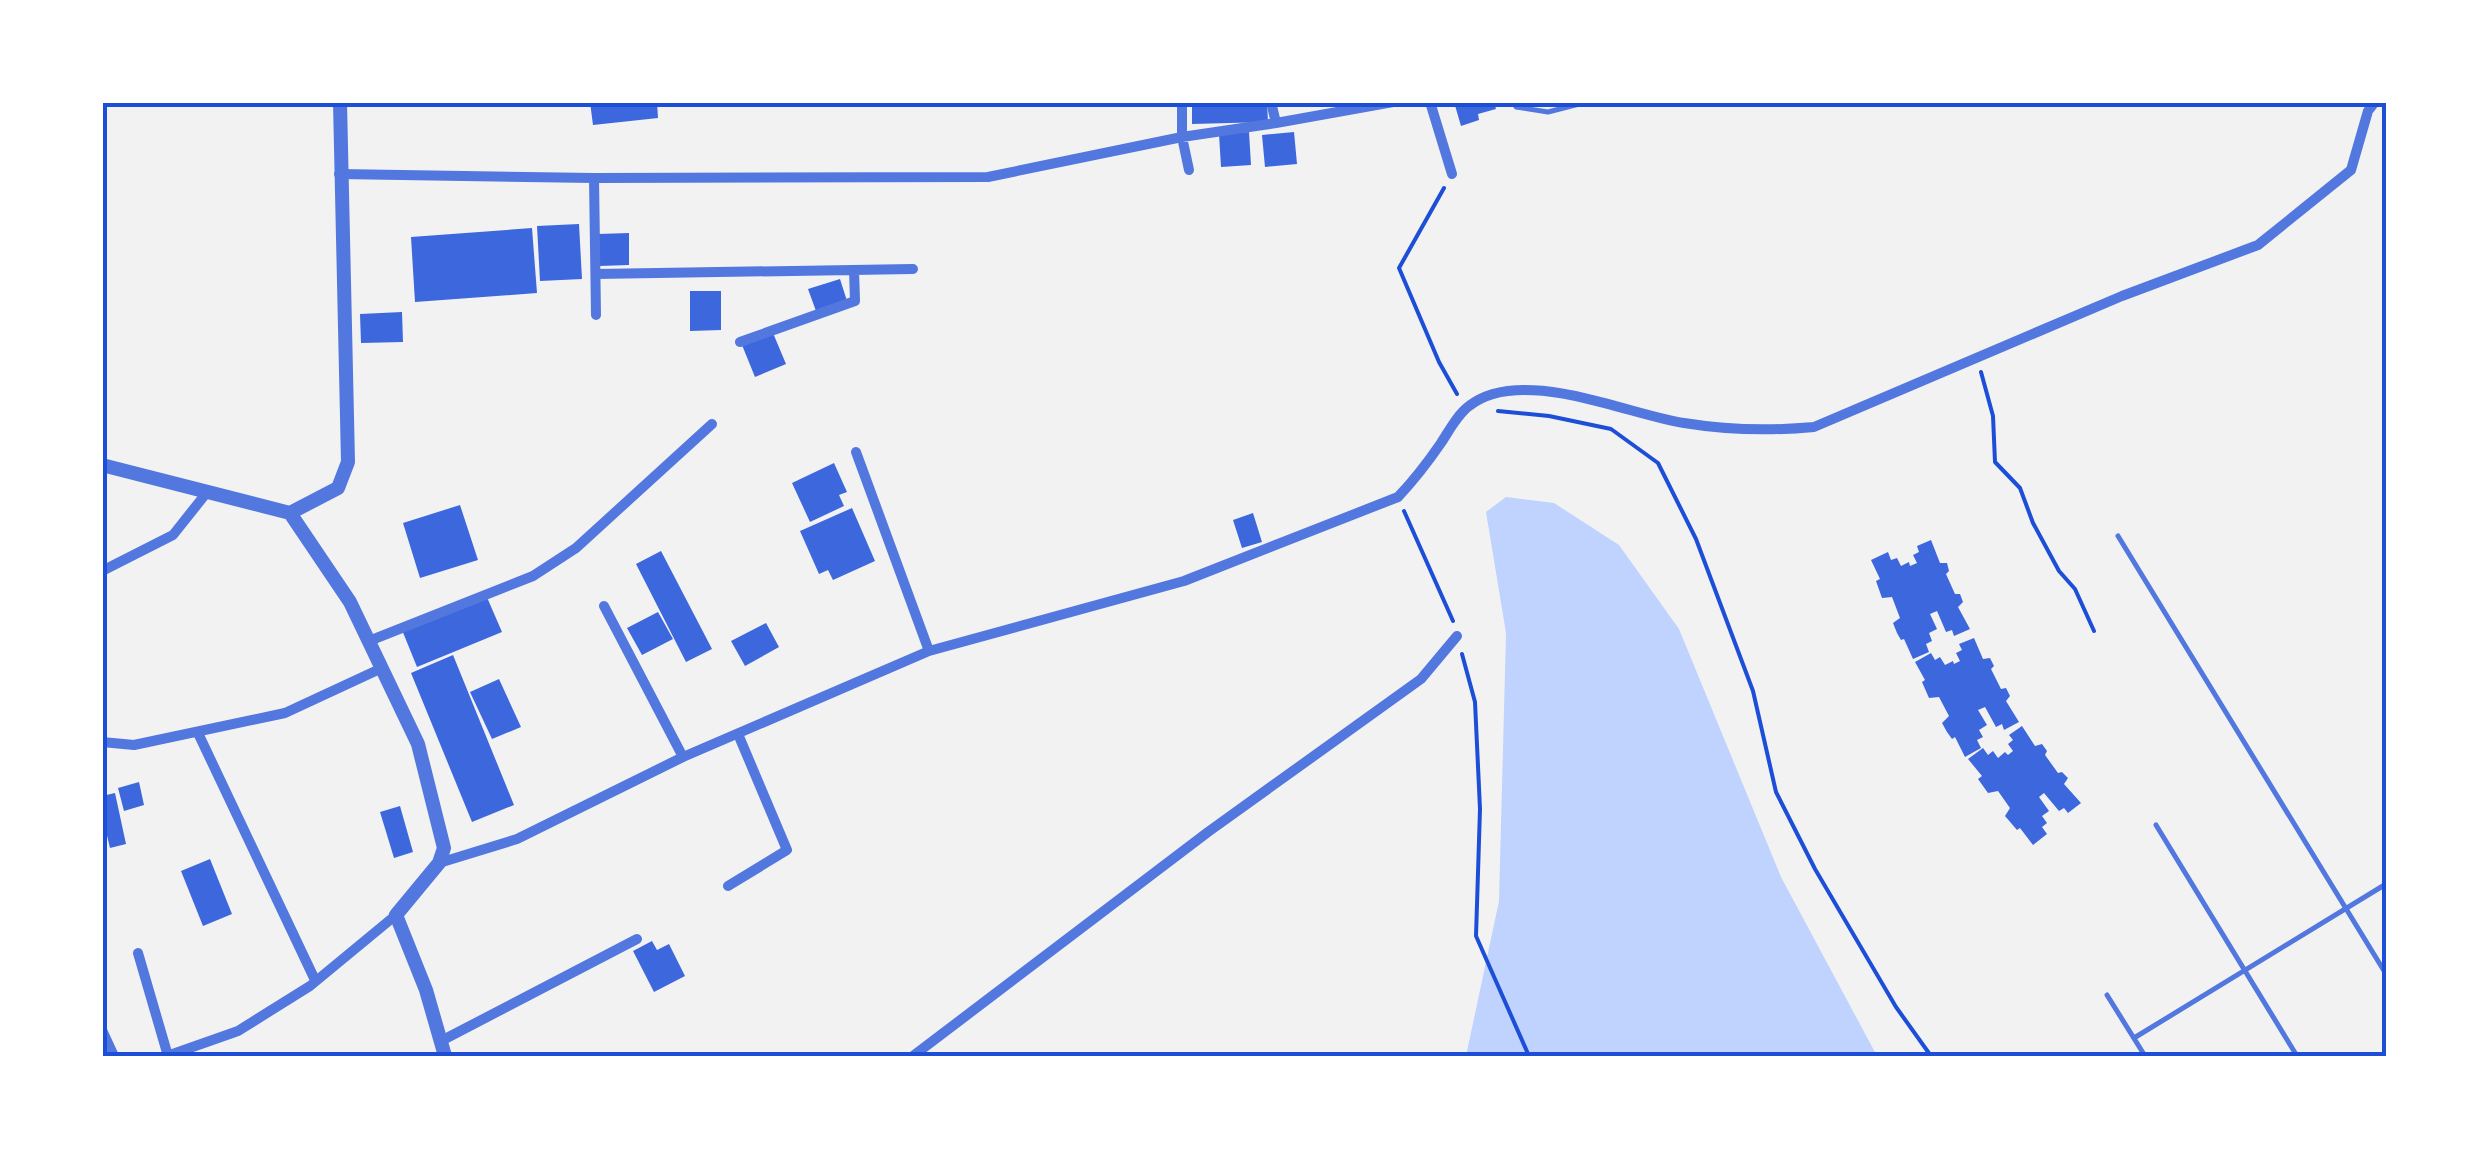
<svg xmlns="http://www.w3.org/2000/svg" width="2489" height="1159" viewBox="0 0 2489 1159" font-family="Ubuntu,sans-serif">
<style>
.water{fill:#bfd3fe}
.building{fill:#3d67dc}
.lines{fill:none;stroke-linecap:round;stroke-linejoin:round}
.path{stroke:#1d4ed8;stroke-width:4}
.service{stroke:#5277de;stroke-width:5}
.minor{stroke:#5277de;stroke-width:10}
.tertiary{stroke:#5277de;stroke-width:14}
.neatline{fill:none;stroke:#1d4ed8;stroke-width:4}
</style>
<rect width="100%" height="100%" fill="#f2f2f2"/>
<path class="water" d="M1506,497L1554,503L1619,545L1679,629L1781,877L1877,1056H1466L1499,901L1506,633L1486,512Z"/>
<path class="building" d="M590,102H657L658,118L593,125Z
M1192,102H1267L1268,122L1192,124Z
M1454,102H1494L1496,109L1478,114L1479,120L1461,126Z
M1249,132L1251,165L1221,167L1219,134Z
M1294,132L1297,164L1265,167L1262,135Z
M579,224L582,279L540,281L537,226Z
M532,228L537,293L415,302L411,237Z
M629,233V265L599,266L598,234Z
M840,279L847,301L816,311L808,289Z
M690,291H721V330L690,331Z
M402,312L403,342L361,343L360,314Z
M773,333L786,364L755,377L742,345Z
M834,463L847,492L839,495L844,506L810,522L792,483Z
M460,505L478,560L420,578L403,523Z
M852,508L875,561L833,580L828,570L819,574L800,531Z
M1253,513L1262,542L1242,548L1233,520Z
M1931,540L1940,563H1947L1949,571L1946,574L1955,594H1960L1963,602L1958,607L1970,629L1954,636L1952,630L1946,632L1937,611L1930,614L1937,629L1929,633L1932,641L1926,644L1929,652L1913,659L1904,639L1901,640L1897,633L1893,623L1900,618L1892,597L1882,598L1876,581L1880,579L1871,560L1888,552L1891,560L1897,558L1901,566L1909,562L1910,566L1917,563L1913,555L1919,552L1917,546Z
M661,551L712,649L686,662L636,564Z
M486,595L502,632L417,667L402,630Z
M658,612L673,639L642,655L627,628Z
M766,623L779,647L745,666L731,641Z
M1974,638L1983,659L1990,658L1994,666L1991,669L2001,689L2006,688L2010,696L2006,701L2019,722L2004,730L2002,724L1996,727L1985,707L1978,710L1987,725L1979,730L1983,737L1977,740L1981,748L1965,757L1955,737L1952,739L1947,732L1942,723L1949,716L1939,697L1929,698L1922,682L1925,680L1915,662L1931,653L1935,660L1940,657L1945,665L1953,661L1954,664L1960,661L1956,653L1962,650L1959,644Z
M453,655L514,805L472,822L411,673Z
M499,679L521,727L492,739L470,692Z
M2022,726L2035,746L2042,744L2047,751L2045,755L2058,773L2062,772L2068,778L2064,784L2081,803L2068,813L2064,808L2059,811L2044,793L2039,797L2049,811L2042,816L2047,823L2042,827L2047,834L2033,845L2020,828L2017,830L2005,816L2010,808L1998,791L1988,793L1978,779L1982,776L1968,759L1983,748L1988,755L1993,751L1998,758L2005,752L2008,755L2013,751L2008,744L2013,740L2009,735Z
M139,782L144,805L124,811L118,788Z
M115,793L126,844L110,848L102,815V796Z
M400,806L413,852L394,858L380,812Z
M210,859L232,914L203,926L181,871Z
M652,941L657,950L669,944L685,976L654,992L633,951Z"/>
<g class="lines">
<path class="path" d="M1444,188L1399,268L1439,362L1457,394
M1981,372L1993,416L1995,462L2020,488L2033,523L2059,571L2075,589L2094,631
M1498,411L1549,416L1611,429L1658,463L1696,539L1753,691L1776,792L1815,869L1896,1007L1931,1056
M1404,511L1453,621
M1462,654L1475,702L1480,809L1476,936L1529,1056"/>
<path class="service" d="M1515,102L1516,107L1548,112L1587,102
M2118,536L2386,974
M2156,825L2297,1056
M2107,995L2145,1056
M2134,1038L2386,884"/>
<path class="minor" d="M1182,102V137L1189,170
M1271,102L1276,123L1393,102
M1430,102L1452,174
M339,174L594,178L988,177L1182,137L1276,123
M594,178L596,315
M596,274L913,269
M740,342L855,301L854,270
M856,452L929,651
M102,571L173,535L208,491
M604,606L683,757
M369,641L533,576L576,548L712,424
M198,733L315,980
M102,742L134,745L285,713L382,668
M439,863L517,839L683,757L929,651L1184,581L1398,497C1414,480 1428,462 1441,443C1449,431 1457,415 1469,406C1520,365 1626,414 1684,423C1727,430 1771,431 1814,427L2122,296L2258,245L2351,170L2368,111L2375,102
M728,886L787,850L738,734
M138,953L168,1056
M102,1030L114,1056
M441,1041L637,939
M167,1056L238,1031L310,986L396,915
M913,1056L1208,832L1421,679L1457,636"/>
<path class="tertiary" d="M102,465L290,513L350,602L418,744L444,848L439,863L396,915L426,990L445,1056
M290,513L338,488L348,462L340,102"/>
</g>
<rect width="2489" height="1159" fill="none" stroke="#ffffff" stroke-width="210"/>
<rect x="105" y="105" width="2279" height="949" class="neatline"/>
</svg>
